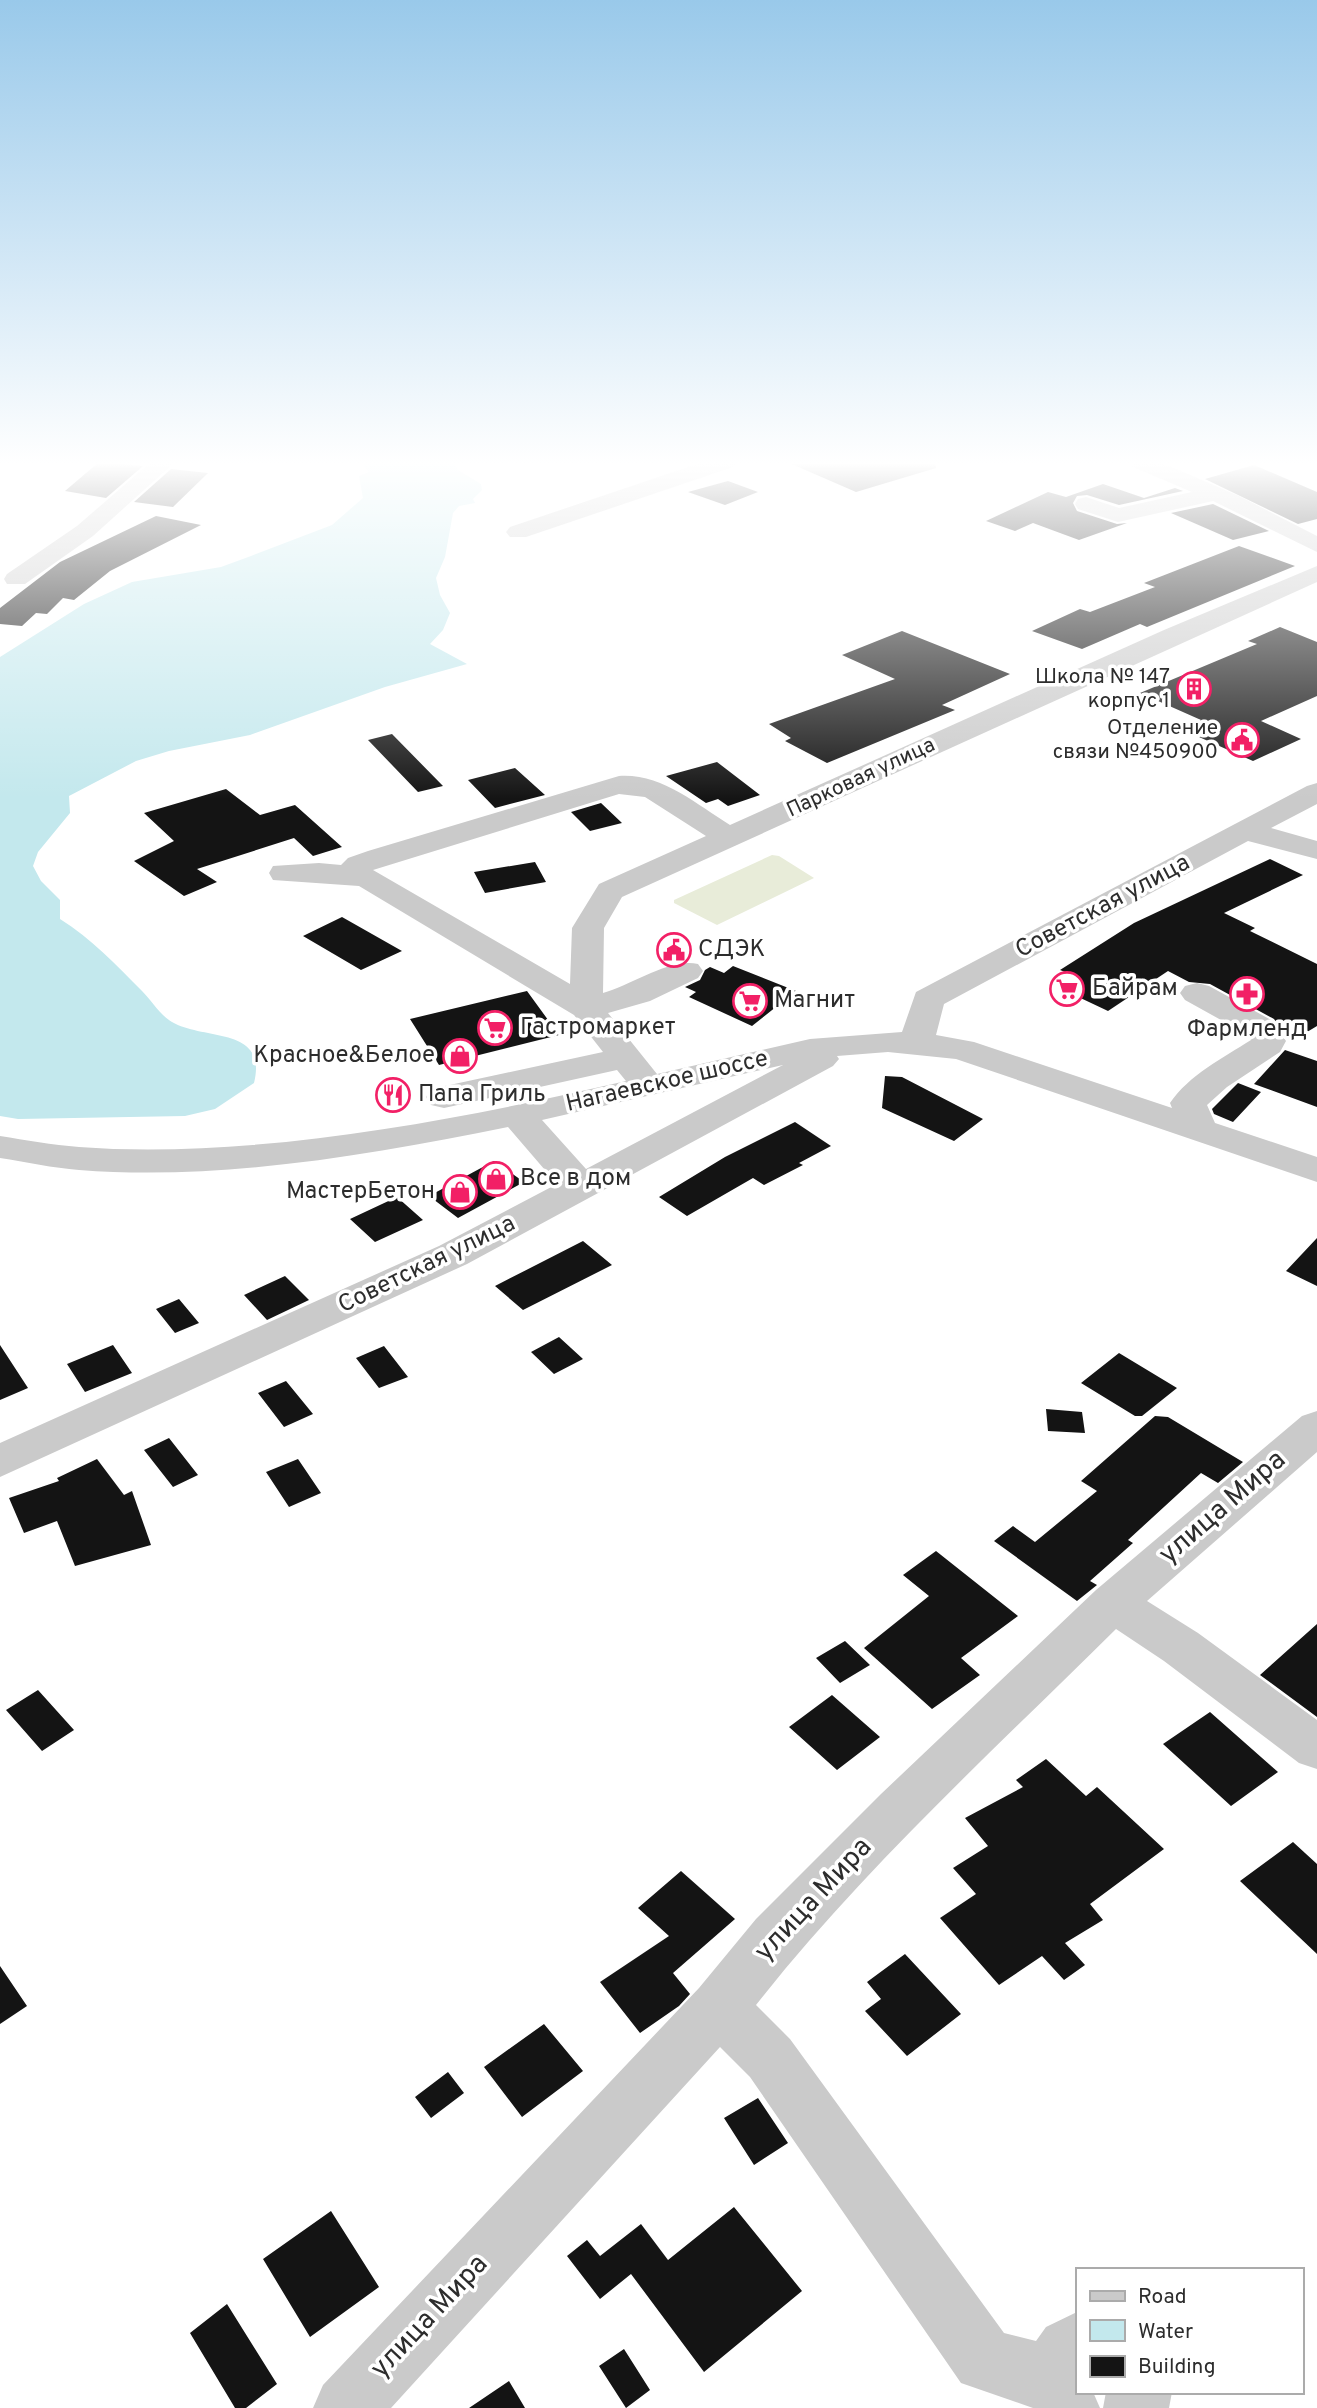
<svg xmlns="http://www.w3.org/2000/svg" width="1317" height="2408" viewBox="0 0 1317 2408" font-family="Overpass,sans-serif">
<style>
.green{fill:#e8ecd9}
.water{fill:#c3e8ed}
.building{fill:#141414}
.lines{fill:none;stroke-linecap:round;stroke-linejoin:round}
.minor{fill:#cacaca;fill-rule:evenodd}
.labels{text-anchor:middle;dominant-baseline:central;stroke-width:7;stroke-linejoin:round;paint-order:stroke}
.far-poi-label{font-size:21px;fill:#2d2d2d;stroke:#fff;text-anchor:end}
.far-street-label{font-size:21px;fill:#2d2d2d;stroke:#fff}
.street-label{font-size:24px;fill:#2d2d2d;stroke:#fff}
.poi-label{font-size:24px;fill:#2d2d2d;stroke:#fff;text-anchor:start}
.near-street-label{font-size:28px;fill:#2d2d2d;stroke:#fff}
</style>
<rect width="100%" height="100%" fill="#fff"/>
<path class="green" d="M772,855L779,856L814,878L717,925L674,903V900Z"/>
<path class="water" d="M360,462H454L458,470L481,484L482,490L473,499L475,503L459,506L453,513L445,557L436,578L440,595L450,613L443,630L430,644L467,664L385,687L250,735L169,751L136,761L69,796L70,813L38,852L33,866L41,881L60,900V919C92,939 116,965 142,991C151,1000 161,1016 172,1022C205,1041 268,1026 254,1083L215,1109L185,1116L18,1119L0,1116V657L84,604L132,582L221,567L251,556L332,525L363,498L359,476L369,472Z"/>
<path class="building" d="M99,462L143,466L106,498L65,491Z
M787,462H935L936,468L856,492Z
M1254,465L1317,492V519L1298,524L1205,479Z
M171,469L208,473L173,507L134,502Z
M728,481L758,492L725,505L688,492Z
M1103,484L1144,498L1175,488L1183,491L1119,505L1087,495L1077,496L1073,503L1077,511L1117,524L1127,523L1079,540L1033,523L1015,531L986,521L1048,492L1066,497Z
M1213,504L1269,531L1233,540L1171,513Z
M156,516L201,525L110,571L74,600L63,598L47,614L36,613L22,626L0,624V608L60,562Z
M1239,546L1295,566L1147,627L1140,624L1082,649L1032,631L1080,609L1090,612L1155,587L1144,583Z
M1280,627L1317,642V696L1261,721L1301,739L1253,761L1181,729L1201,720L1140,693L1257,644L1248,641Z
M902,631L1010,674L942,705L955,710L827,763L785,741L791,738L769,724L895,679L842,655Z
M392,734L443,786L418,792L368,740Z
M717,762L760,795L728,806L718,799L706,803L666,776Z
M515,768L545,795L495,808L468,780Z
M226,789L260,815L295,805L342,847L313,856L294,838L197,869L217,882L184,896L134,861L174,841L144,813Z
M601,803L622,823L590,831L571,812Z
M1270,859L1303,875L1224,913L1255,928L1250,931L1317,964V1026L1297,1038L1282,1031L1274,1019L1210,984L1189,982L1168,971L1108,1011L1053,985L1070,974L1060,970L1134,923Z
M535,862L546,882L485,893L474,872Z
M342,917L402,951L361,970L303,936Z
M733,966L796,991L752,1026L689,997L696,992L685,987L700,980L705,970L710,967L724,973Z
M527,991L559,1035L439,1065L410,1019Z
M1285,1050L1317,1061V1107L1254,1084Z
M885,1076L902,1077L983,1119L954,1141L882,1108Z
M1238,1083L1261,1092L1233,1122L1214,1114L1212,1109Z
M795,1122L831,1146L799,1163L803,1165L764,1185L753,1178L687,1216L659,1197L725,1157Z
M494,1161L524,1182L458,1218L429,1196Z
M397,1197L423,1220L375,1242L350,1219Z
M1317,1238V1286L1286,1271Z
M583,1241L612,1265L523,1310L495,1286Z
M285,1276L309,1300L267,1320L244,1295Z
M179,1299L199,1323L175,1333L156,1309Z
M559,1337L583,1359L554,1374L531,1352Z
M0,1345L28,1388L0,1400Z
M113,1345L132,1373L85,1392L67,1364Z
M384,1346L408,1377L379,1388L356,1358Z
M1119,1353L1177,1388L1142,1416H1135L1081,1383Z
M286,1381L313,1414L284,1427L258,1393Z
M1046,1409L1082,1412L1085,1433L1048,1431Z
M1155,1416L1168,1417L1243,1462L1218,1483L1201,1473L1128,1540L1133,1543L1090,1581L1097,1585L1077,1601L994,1541L1013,1526L1035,1542L1097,1491L1081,1481Z
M169,1438L198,1475L173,1487L144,1450Z
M97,1459L124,1495L132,1491L151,1545L75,1566L57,1521L24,1533L9,1498L59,1481L57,1478Z
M298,1459L321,1493L289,1507L266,1472Z
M936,1551L1018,1616L961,1658L980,1675L932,1709L864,1648L929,1596L903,1575Z
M1317,1624V1717L1260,1675Z
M845,1641L870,1665L840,1683L816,1658Z
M38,1690L74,1730L42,1751L6,1710Z
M832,1695L880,1737L837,1770L789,1727Z
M1210,1712L1278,1772L1231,1806L1163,1744Z
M1046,1759L1086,1796L1097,1787L1164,1849L1090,1904L1103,1920L1065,1943L1085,1965L1064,1980L1042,1956L999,1985L940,1918L976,1894L953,1868L988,1846L965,1818L1023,1787L1016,1780Z
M1293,1842L1317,1864V1954L1240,1881Z
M681,1871L735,1919L673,1973L690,1994L679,2006L640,2033L600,1982L669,1936L638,1908Z
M905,1954L961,2014L907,2056L865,2011L881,1999L867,1982Z
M0,1966L27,2006L0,2024Z
M544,2024L583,2071L522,2117L484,2067Z
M448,2072L464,2093L431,2118L415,2097Z
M758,2098L788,2143L754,2165L724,2118Z
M734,2207L802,2291L704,2372L631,2274L600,2299L567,2256L587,2240L600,2256L641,2224L668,2260Z
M331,2211L379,2287L310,2337L263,2259Z
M227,2304L277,2384L246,2408H235L190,2333Z
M624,2349L650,2390L626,2408L599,2366Z
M509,2381L525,2408H469Z"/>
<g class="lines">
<path class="minor" d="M151,462H175L93,536L25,584H7L4,579L7,574L77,526Z
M703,462H736L733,467L526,537H510L506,532L510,527Z
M1130,462H1160L1239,496L1317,536V552L1213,501L1118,522L1078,509L1075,504L1078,499L1086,497L1119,508L1192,492L1133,467Z
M1317,566V582L622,897L604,928L603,993C631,985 671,957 698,964L703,971L698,978L650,1001L608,1013L657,1074L810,1039L902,1032L916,992L1307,786L1317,783V804L1271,828L1317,841V859L1248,841L944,1004L936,1035L974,1042L1172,1108L1170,1103C1189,1075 1223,1058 1251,1040L1248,1035L1185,1000L1180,993L1185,986L1197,983L1209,986L1273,1021L1286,1041L1280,1052L1227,1087L1207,1105L1215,1123L1317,1157V1182L956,1059L888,1052L837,1056L839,1059L833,1066L467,1264L0,1477V1443L439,1246L557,1184L508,1127C369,1155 221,1181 79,1170C53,1168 26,1162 0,1158V1136C26,1140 52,1145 79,1147C250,1160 459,1120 626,1081L617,1070L444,1108L431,1105L426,1097L431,1089L603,1052L574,1015L359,886L273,880L269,873L273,866L319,863L341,865L348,858L368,851L619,776C661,773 696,804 730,825L1164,630ZM619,794L645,797L706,836L599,884L572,928L570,984L373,870ZM783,1065L586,1169L542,1120Z
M1317,1411V1452L1147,1601L1198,1633L1317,1720V1769L1299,1763L1164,1661L1116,1629C993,1751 863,1869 756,2005L790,2039L1004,2333L1036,2341L1046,2327L1077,2312V2392H1093L1100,2408H1033L961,2383L750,2077L720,2047L391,2408H313L323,2385L699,1988L756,1919L881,1794L1096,1590L1302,1416Z
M1106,2392H1172L1169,2408H1103Z"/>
</g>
<linearGradient id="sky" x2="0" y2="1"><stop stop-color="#99c9ea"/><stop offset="0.58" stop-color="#fff"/><stop offset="1" stop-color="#fff" stop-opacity="0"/></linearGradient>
<rect width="1317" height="799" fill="url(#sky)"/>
<defs>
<g id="building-ring" transform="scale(1.75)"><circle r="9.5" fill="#fff" stroke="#f22066" stroke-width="1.5"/><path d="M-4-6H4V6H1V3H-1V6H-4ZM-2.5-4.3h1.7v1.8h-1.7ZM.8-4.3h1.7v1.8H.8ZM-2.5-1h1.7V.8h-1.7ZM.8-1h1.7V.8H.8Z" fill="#f22066"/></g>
<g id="civic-ring" transform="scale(1.75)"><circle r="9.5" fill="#fff" stroke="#f22066" stroke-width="1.5"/><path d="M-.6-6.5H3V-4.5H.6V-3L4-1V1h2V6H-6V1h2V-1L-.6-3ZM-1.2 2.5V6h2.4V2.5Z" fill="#f22066"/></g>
<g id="supermarket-ring" transform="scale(1.75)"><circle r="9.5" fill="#fff" stroke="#f22066" stroke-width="1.5"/><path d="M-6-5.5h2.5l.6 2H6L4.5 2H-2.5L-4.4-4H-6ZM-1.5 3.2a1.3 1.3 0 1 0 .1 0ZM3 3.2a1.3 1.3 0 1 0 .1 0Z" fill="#f22066"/></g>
<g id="pharmacy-ring" transform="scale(1.75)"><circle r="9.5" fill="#fff" stroke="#f22066" stroke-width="1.5"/><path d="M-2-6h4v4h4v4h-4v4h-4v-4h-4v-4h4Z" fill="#f22066"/></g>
<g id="shop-ring" transform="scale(1.75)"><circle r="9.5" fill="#fff" stroke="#f22066" stroke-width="1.5"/><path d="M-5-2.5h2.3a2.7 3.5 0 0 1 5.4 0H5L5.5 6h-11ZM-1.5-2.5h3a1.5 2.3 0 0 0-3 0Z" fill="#f22066"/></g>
<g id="restaurant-ring" transform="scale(1.75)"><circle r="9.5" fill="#fff" stroke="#f22066" stroke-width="1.5"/><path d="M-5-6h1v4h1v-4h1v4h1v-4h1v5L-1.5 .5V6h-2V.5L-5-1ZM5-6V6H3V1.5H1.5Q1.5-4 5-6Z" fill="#f22066"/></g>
</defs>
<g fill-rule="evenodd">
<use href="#building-ring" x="1194" y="689"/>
<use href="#civic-ring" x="1242" y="740"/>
<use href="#civic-ring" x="674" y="950"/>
<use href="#supermarket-ring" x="1067" y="989"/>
<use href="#pharmacy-ring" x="1247" y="994"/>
<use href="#supermarket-ring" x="750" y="1001"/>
<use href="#supermarket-ring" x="495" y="1028"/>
<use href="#shop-ring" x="460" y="1056"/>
<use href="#restaurant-ring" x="393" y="1095"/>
<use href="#shop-ring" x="496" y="1179"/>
<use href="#shop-ring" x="460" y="1192"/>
</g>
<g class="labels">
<g class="far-poi-label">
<text x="1170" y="677">Школа № 147<tspan x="1170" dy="24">корпус 1</tspan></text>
<text x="1218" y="728">Отделение<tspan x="1218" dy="24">связи №450900</tspan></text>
</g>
<g class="far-street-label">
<text transform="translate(861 778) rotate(-25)">Парковая улица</text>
</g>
<g class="street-label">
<text transform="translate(1103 907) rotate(-28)">Советская улица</text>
<text transform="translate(667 1082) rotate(-13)">Нагаевское шоссе</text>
<text transform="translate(427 1265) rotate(-26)">Советская улица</text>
</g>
<g class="poi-label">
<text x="698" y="950">СДЭК</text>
<text x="1092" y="989">Байрам</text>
<text x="774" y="1001">Магнит</text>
<text x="520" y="1028">Гастромаркет</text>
<text x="1247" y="1030" text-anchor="middle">Фармленд</text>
<text x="435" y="1056" text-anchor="end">Красное&amp;Белое</text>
<text x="418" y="1095">Папа Гриль</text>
<text x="520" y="1179">Все в дом</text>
<text x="435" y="1192" text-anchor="end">МастерБетон</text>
</g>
<g class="near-street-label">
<text transform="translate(1223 1508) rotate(-41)">улица Мира</text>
<text transform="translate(814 1900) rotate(-47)">улица Мира</text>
<text transform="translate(430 2317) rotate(-47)">улица Мира</text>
</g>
</g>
<rect x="1076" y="2268" width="228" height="126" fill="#ffffff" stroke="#ababab" stroke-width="2"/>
<rect x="1090" y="2291" width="35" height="10" fill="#cacaca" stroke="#ababab" stroke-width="2"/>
<text x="1138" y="2303" font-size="21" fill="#2d2d2d">Road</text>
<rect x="1090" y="2320" width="35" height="21" fill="#c3e8ed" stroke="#ababab" stroke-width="2"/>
<text x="1138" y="2338" font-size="21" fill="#2d2d2d">Water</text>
<rect x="1090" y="2356" width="35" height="21" fill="#141414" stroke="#ababab" stroke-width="2"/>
<text x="1138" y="2373" font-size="21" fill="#2d2d2d">Building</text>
</svg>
